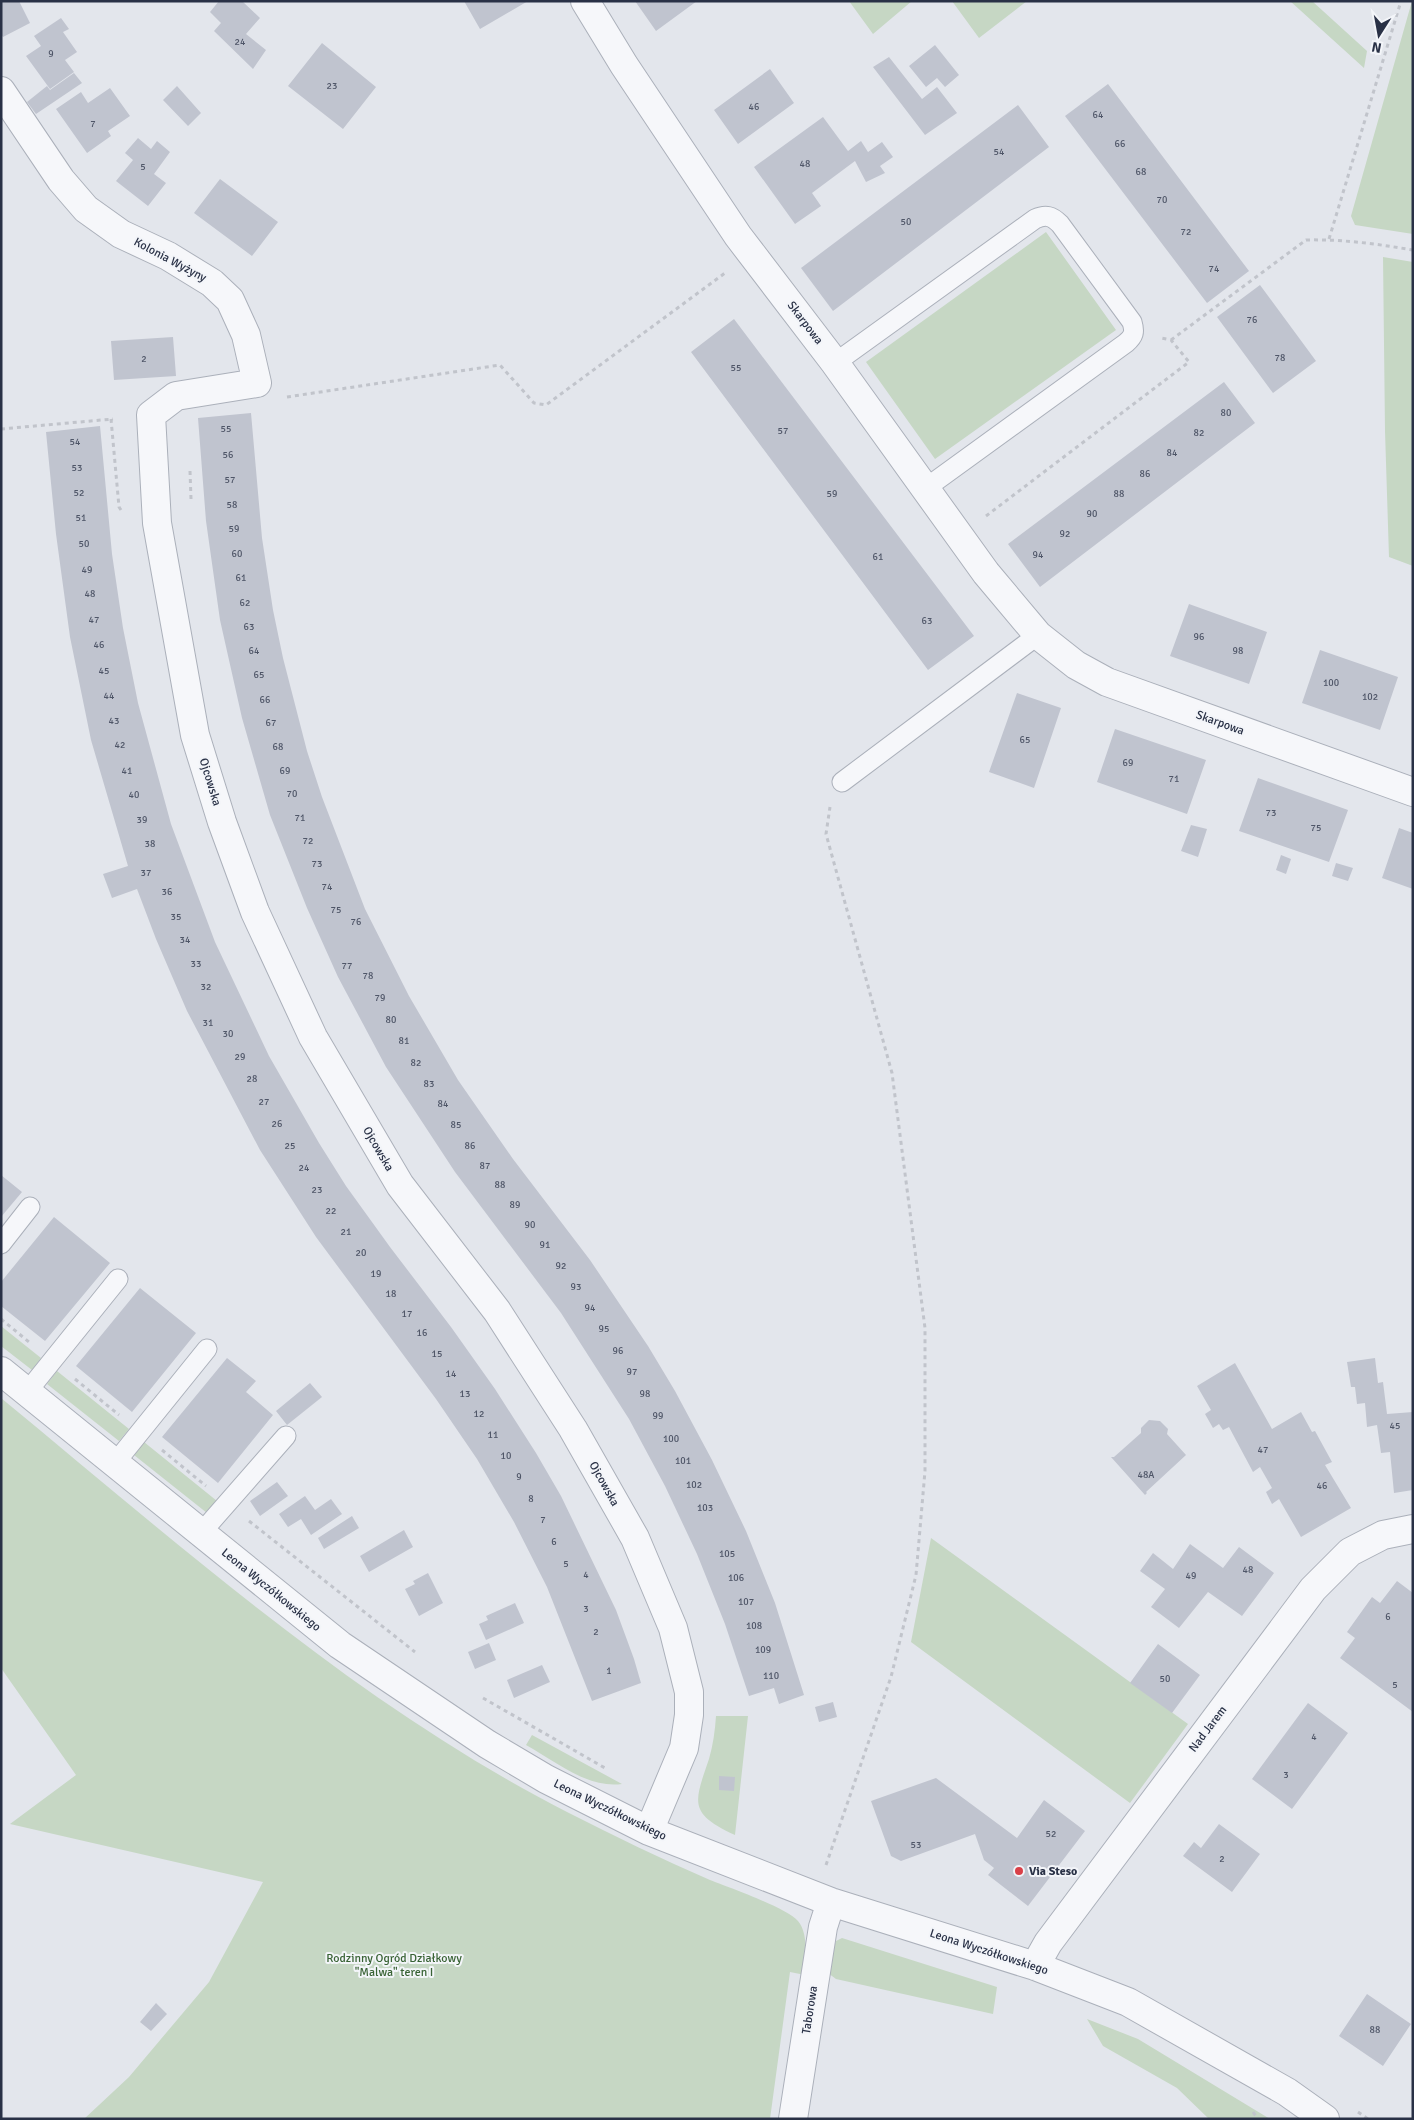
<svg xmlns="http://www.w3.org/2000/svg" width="1414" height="2120" viewBox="0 0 1414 2120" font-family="Signika,sans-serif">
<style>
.green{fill:#c6d7c4}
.building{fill:#c0c4cf}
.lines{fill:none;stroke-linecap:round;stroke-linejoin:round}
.lane-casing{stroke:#abb0ba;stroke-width:21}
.street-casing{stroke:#abb0ba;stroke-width:30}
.path{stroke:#c1c4cb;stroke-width:3;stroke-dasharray:4 4;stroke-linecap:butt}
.lane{stroke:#f6f7fa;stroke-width:19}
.street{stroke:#f6f7fa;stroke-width:28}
.poi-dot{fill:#d94048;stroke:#f3f5f9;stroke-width:2}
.labels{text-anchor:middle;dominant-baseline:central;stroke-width:4;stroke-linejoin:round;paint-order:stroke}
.number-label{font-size:10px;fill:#4f5668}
.street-label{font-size:12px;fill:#293146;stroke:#f3f5f9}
.poi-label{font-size:12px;font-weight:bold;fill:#293146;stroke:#f3f5f9;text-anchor:start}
.park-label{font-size:12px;fill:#396335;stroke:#f3f5f9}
</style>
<rect width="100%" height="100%" fill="#e3e6ec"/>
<path class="green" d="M849,1H912L873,34Z
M952,1H1027L979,38Z
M1290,1H1312L1367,51L1364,68Z
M1412,1H1413V234L1355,225L1351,216Z
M1046,232L1116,330L935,459L866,362Z
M1383,257L1413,262V566L1389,557L1385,431Z
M1,1326L41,1358L32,1370L1,1346Z
M57,1371L129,1429L119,1441L47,1384Z
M1,1398C181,1546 358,1705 567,1812C614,1836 662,1859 710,1880C728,1887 787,1908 798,1921C809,1934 805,1959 805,1975L790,1972L770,2119H84L129,2077L209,1982L263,1882L10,1824L76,1775L1,1668Z
M144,1442L217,1501L207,1513L134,1455Z
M931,1538L1188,1724L1130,1803L911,1642Z
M716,1716H748L735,1835C688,1813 694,1803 709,1759C713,1745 715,1731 716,1716Z
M532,1735L622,1784C588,1789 555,1761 526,1745Z
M842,1938L997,1987L993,2014L836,1979L828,1973L832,1952L836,1941Z
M1087,2019L1138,2039L1270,2119H1209L1177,2088L1103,2046Z"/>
<path class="building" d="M1,1H19L30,23L3,37L1,34Z
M219,1H242L260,18L246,34L266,50L253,69L214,31L221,23L210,12Z
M464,1H528L480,29Z
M635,1H697L656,31Z
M61,18L69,29L63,32L77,52L65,60L74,72L50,89L26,56L41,46L34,36Z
M322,43L376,87L343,129L288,86Z
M935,45L959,75L945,87L937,78L926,87L909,66Z
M889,57L922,99L937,87L957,113L925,135L873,67Z
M770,69L794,103L738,144L714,110Z
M74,73L82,83L36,114L27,102L47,86L50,90Z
M1108,84L1249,271L1207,303L1065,116Z
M177,86L201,113L188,126L163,100Z
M110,88L130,116L108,131L111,136L87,153L56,109L81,92L88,103Z
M1018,105L1049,147L833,311L801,268Z
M823,117L848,151L861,141L868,152L882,142L893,157L880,166L885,173L866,182L855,161L812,193L821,206L795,224L754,167Z
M138,138L151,149L157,141L170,152L154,174L166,183L148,206L116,181L133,160L125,153Z
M220,179L278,222L252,256L194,213Z
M1260,285L1316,361L1273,393L1217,317Z
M734,319L974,636L928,670L691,352Z
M173,337L176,376L114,380L111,341Z
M1224,382L1255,423L1040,587L1008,544Z
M251,413L262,538L273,610L283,658L307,751L322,797L365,909L409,996L458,1080L513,1159L590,1260L648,1346L675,1391L712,1460L746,1531L775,1603L804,1695L779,1704L774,1688L749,1696L725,1624L697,1554L665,1486L629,1419L561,1313L455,1172L386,1067L338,977L307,908L270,815L242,718L220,620L206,521L198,418Z
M100,426L112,554L123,628L138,703L171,824L215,942L269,1056L319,1143L346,1186L390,1247L451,1327L495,1389L536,1453L561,1496L616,1610L634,1659L641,1683L592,1701L547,1587L514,1522L477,1459L436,1399L316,1237L260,1150L187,1011L156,939L137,889L112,898L103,874L128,866L91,740L70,637L56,534L46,432Z
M1189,604L1267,632L1249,684L1170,656Z
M1320,650L1398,677L1380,730L1302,703Z
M1017,693L1061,708L1034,788L989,772Z
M1115,729L1206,760L1187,814L1097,782Z
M1258,778L1348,810L1329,862L1239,831Z
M1191,825L1207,829L1198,857L1181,851Z
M1399,828L1413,833V889L1382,878Z
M1281,855L1291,859L1286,874L1276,870Z
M1336,863L1353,868L1348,881L1332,876Z
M1,1175L22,1192L1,1217Z
M54,1217L110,1263L45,1341L1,1306V1282Z
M140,1288L196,1333L132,1412L76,1366Z
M227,1358L256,1381L246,1392L273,1415L218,1483L162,1437Z
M1375,1358L1378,1383L1383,1382L1387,1414L1413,1412V1490L1394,1493L1390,1452L1381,1453L1377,1425L1367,1427L1365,1403L1357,1404L1355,1387H1351L1347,1362Z
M1235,1363L1272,1429L1301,1412L1312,1432L1315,1431L1332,1462L1325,1465L1351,1508L1301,1537L1279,1499L1272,1504L1266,1492L1272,1488L1260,1467L1253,1472L1229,1427L1223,1430L1219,1424L1213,1428L1205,1414L1211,1410L1197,1386Z
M310,1383L322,1397L287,1425L276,1411Z
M1149,1420L1160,1421L1168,1429L1167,1434L1186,1455L1146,1492L1147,1493L1145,1495L1111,1457H1114L1141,1433V1428Z
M277,1482L288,1496L260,1516L250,1501Z
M305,1496L315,1510L331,1499L342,1514L311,1535L301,1519L288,1527L279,1514Z
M352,1516L359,1528L324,1549L318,1538Z
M404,1530L413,1547L369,1572L360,1556Z
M1190,1544L1223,1568L1239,1547L1274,1573L1242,1616L1208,1592L1179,1628L1151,1607L1165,1589L1140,1571L1153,1553L1173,1569Z
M428,1573L443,1603L419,1616L405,1589L415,1584L413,1581Z
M1397,1581L1413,1593V1712L1340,1658L1355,1638L1347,1632L1372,1597L1380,1603Z
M515,1603L524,1623L486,1640L479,1624L488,1620L486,1616Z
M489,1643L496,1660L475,1669L468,1652Z
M1158,1644L1200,1675L1172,1713L1130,1683Z
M542,1665L550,1682L514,1698L507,1680Z
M833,1702L837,1717L819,1722L815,1707Z
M1308,1703L1348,1733L1292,1809L1252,1779Z
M719,1776L735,1777L734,1791L719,1790Z
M936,1778L1017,1838L1044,1800L1085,1831L1028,1906L988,1875L994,1868L984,1860L975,1834L901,1861L891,1856L871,1801Z
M1219,1824L1260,1854L1232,1892L1183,1856L1194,1842L1201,1848Z
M1367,1994L1411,2024L1383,2066L1339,2036Z
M156,2003L167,2014L151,2031L140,2022Z"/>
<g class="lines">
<g class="lane-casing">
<path id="lane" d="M835,363L1035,219C1046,214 1052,216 1060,224L1132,322C1135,332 1134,336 1126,343L926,488
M842,782L1038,635
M1,1244L30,1207
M27,1392L118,1279
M115,1463L207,1349
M201,1533L286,1436"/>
</g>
<g class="street-casing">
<path id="street" d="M585,1L624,65L738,236L835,363L986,573L1038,635L1076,665L1107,682L1413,792
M1,91L61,180L86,209L121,234L168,256L212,283L230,300L246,335L257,383L176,396L151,415L157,523L195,735L222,822L255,912L313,1037L400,1185L497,1311L573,1429L635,1538L673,1628L689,1692V1715L684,1748L649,1831
M1,1371L340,1645L487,1744L546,1779L649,1831L831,1902L1035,1966L1128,2002L1287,2092L1325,2119
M1035,1966L1048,1943L1313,1589L1350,1552L1383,1535L1413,1529
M793,2119L823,1927L831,1902"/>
</g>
<path class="path" d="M1329,239L1401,1
M1171,340L1306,240C1342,239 1377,244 1413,250
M287,397L500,365L534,403L546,405L725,273
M111,419L119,507L121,510
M1,429L113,419
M190,471L191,499
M986,516L1189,362L1171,340L1161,338
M1,1319L29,1342
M75,1379L119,1415
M162,1450L206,1486
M249,1521L415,1652
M483,1698L605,1768
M826,1865L891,1677L916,1575L925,1471V1328L892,1073L826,834L830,807
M1253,2112L1258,2119
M1358,2112L1368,2119"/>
<use href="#lane" class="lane"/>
<use href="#street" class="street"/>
</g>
<circle class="poi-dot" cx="1019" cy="1871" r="5"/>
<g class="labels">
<g class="number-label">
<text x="240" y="42">24</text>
<text x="51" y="54">9</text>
<text x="332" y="86">23</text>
<text x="754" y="107">46</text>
<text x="1098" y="115">64</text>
<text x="93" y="124">7</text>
<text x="1120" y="144">66</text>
<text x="999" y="152">54</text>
<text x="805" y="164">48</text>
<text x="143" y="167">5</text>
<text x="1141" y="172">68</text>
<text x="1162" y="200">70</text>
<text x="906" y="222">50</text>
<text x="1186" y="232">72</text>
<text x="1214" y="269">74</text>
<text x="1252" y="320">76</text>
<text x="1280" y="358">78</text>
<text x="144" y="359">2</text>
<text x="736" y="368">55</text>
<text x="1226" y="413">80</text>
<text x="226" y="429">55</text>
<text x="783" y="431">57</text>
<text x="1199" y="433">82</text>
<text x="75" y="442">54</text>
<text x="1172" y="453">84</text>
<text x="228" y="455">56</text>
<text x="77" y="468">53</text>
<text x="1145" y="474">86</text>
<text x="230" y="480">57</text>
<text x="79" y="493">52</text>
<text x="832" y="494">59</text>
<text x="1119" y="494">88</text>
<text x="232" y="505">58</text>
<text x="1092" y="514">90</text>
<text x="81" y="518">51</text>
<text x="234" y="529">59</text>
<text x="1065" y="534">92</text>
<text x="84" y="544">50</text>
<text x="237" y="554">60</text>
<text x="1038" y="555">94</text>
<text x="878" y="557">61</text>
<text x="87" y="570">49</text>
<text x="241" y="578">61</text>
<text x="90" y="594">48</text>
<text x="245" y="603">62</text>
<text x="94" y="620">47</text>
<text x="927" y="621">63</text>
<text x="249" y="627">63</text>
<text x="1199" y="637">96</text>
<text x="99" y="645">46</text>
<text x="254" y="651">64</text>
<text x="1238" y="651">98</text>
<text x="104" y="671">45</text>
<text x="259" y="675">65</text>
<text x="1331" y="683">100</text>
<text x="109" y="696">44</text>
<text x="1370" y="697">102</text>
<text x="265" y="700">66</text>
<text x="114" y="721">43</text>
<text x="271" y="723">67</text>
<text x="1025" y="740">65</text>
<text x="120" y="745">42</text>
<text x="278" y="747">68</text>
<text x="1128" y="763">69</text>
<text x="127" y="771">41</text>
<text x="285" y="771">69</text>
<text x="1174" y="779">71</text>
<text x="292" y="794">70</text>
<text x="134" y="795">40</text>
<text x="1271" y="813">73</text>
<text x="300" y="818">71</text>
<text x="142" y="820">39</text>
<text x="1316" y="828">75</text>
<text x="308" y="841">72</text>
<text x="150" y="844">38</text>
<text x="317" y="864">73</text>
<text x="146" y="873">37</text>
<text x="327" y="887">74</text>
<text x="167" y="892">36</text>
<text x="336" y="910">75</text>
<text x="176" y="917">35</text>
<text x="356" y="922">76</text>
<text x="185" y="940">34</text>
<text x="196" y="964">33</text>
<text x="347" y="966">77</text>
<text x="368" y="976">78</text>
<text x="206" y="987">32</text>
<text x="380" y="998">79</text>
<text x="391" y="1020">80</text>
<text x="208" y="1023">31</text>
<text x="228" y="1034">30</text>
<text x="404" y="1041">81</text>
<text x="240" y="1057">29</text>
<text x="416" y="1063">82</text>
<text x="252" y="1079">28</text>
<text x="429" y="1084">83</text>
<text x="264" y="1102">27</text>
<text x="443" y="1104">84</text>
<text x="277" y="1124">26</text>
<text x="456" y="1125">85</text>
<text x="290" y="1146">25</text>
<text x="470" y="1146">86</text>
<text x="485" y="1166">87</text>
<text x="304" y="1168">24</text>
<text x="500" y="1185">88</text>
<text x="317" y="1190">23</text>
<text x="515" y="1205">89</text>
<text x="331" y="1211">22</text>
<text x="530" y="1225">90</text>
<text x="346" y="1232">21</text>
<text x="545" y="1245">91</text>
<text x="361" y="1253">20</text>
<text x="561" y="1266">92</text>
<text x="376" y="1274">19</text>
<text x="576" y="1287">93</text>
<text x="391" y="1294">18</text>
<text x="590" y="1308">94</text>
<text x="407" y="1314">17</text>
<text x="604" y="1329">95</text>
<text x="422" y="1333">16</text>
<text x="618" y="1351">96</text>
<text x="437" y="1354">15</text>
<text x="632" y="1372">97</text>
<text x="451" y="1374">14</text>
<text x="465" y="1394">13</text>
<text x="645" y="1394">98</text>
<text x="479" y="1414">12</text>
<text x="658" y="1416">99</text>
<text x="1395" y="1426">45</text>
<text x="493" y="1435">11</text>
<text x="671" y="1439">100</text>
<text x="1263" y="1450">47</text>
<text x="506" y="1456">10</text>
<text x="683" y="1461">101</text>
<text x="1146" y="1475">48A</text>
<text x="519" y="1477">9</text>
<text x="694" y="1485">102</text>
<text x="1322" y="1486">46</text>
<text x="531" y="1499">8</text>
<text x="705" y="1508">103</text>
<text x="543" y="1520">7</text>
<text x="554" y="1542">6</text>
<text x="727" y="1554">105</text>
<text x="566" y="1564">5</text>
<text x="1248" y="1570">48</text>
<text x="586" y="1575">4</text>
<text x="1191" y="1576">49</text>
<text x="736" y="1578">106</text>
<text x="746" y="1602">107</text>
<text x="586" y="1609">3</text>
<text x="1388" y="1617">6</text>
<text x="754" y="1626">108</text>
<text x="596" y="1632">2</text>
<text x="763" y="1650">109</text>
<text x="609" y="1671">1</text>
<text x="771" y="1676">110</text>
<text x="1165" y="1679">50</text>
<text x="1395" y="1685">5</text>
<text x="1314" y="1737">4</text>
<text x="1286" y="1775">3</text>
<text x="1051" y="1834">52</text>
<text x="916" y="1845">53</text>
<text x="1222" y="1859">2</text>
<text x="1375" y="2030">88</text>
</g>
<g class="street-label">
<text transform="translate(170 260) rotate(28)">Kolonia Wyżyny</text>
<text transform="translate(805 323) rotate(53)">Skarpowa</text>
<text transform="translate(1220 723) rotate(20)">Skarpowa</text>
<text transform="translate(210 782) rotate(73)">Ojcowska</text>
<text transform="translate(378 1149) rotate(60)">Ojcowska</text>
<text transform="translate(604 1484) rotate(61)">Ojcowska</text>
<text transform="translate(271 1590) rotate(39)">Leona Wyczółkowskiego</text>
<text transform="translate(1208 1729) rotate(-53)">Nad Jarem</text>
<text transform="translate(610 1810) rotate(26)">Leona Wyczółkowskiego</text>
<text transform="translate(989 1952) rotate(18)">Leona Wyczółkowskiego</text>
<text transform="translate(810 2010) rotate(-81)">Taborowa</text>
</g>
<g class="poi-label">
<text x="1029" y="1871">Via Steso</text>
</g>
<g class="park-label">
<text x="394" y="1958">Rodzinny Ogród Działkowy<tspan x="394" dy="14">"Malwa" teren I</tspan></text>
</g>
</g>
<rect width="1414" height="2120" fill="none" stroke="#293146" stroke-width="5"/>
<g transform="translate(1379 35) rotate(191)" stroke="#f3f5f9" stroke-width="4" paint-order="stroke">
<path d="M0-4L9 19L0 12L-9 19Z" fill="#293146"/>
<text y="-8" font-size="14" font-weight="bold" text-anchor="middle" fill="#293146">N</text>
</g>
</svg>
